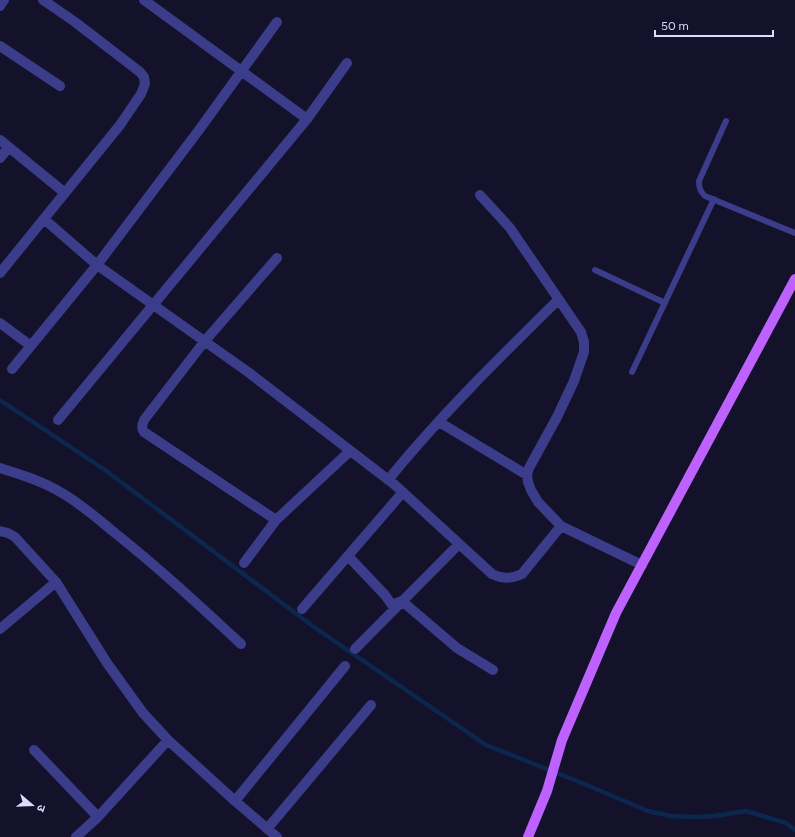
<svg xmlns="http://www.w3.org/2000/svg" width="795" height="837" viewBox="0 0 795 837" font-family="Figtree,'Noto Sans Devanagari',sans-serif">
<style>
.lines{fill:none;stroke-linecap:round;stroke-linejoin:round}
.stream{stroke:#0c274e;stroke-width:4.5}
.lane{stroke:#3b3c8a;stroke-width:6}
.street{stroke:#3b3c8a;stroke-width:10}
.primary{stroke:#bd62ff;stroke-width:10}
</style>
<rect width="100%" height="100%" fill="#14112b"/>
<g class="lines">
<path class="stream" d="M0,400L105,470L314,627L486,745L577,781L648,811L671,816L694,817L715,816L746,811L786,823L795,830"/>
<path class="lane" d="M726,121L699,181C699,188 700,191 705,196L795,233
M595,270L665,303
M632,372L714,199"/>
<path class="street" d="M144,0L307,119
M0,6L4,0
M0,46L60,86
M0,140L65,193
M0,158L9,147
M480,195L510,228L581,332L584,342V352L574,381L557,417L529,468L527,475L528,482L531,490L538,502L561,526L642,565
M44,219L97,265L248,372L395,485L492,574C503,579 511,579 522,574L561,526
M0,273L120,125L141,94L145,84L144,77L140,72L75,22L43,0
M0,323L31,346
M12,369L97,265L199,130L277,22
M58,420L307,119L347,63
M439,422L527,475
M0,468C21,475 43,481 62,493C81,504 98,519 115,533C159,568 200,606 241,644
M388,480C440,416 499,358 558,300
M276,520L144,432C141,428 142,425 144,420L204,342L277,258
M0,531L8,533L15,537L56,582L107,663L143,713L168,740L235,801L277,837
M348,556L385,595L392,605L402,601L457,648L493,670
M244,563L276,520L350,451
M302,609L403,492
M0,629L56,582
M355,649L459,544
M34,750L98,817
M235,801L345,666
M267,829L371,705
M76,837L98,817L168,740"/>
<path class="primary" d="M528,837L547,791L562,740L616,613L795,279"/>
</g>
<g transform="translate(32 805) rotate(109)" stroke="#14112b" stroke-width="3" paint-order="stroke">
<path d="M0-3L7 15L0 10L-7 15Z" fill="#dddbff"/>
<text y="-6" font-size="11" font-weight="bold" text-anchor="middle" fill="#dddbff">उ</text>
</g>
<path d="M655 30v6h118v-6" fill="none" stroke="#dddbff" stroke-width="2"/>
<text x="661" y="30" font-size="12" fill="#dddbff" stroke="#14112b" stroke-width="3" paint-order="stroke">50 m</text>
</svg>
